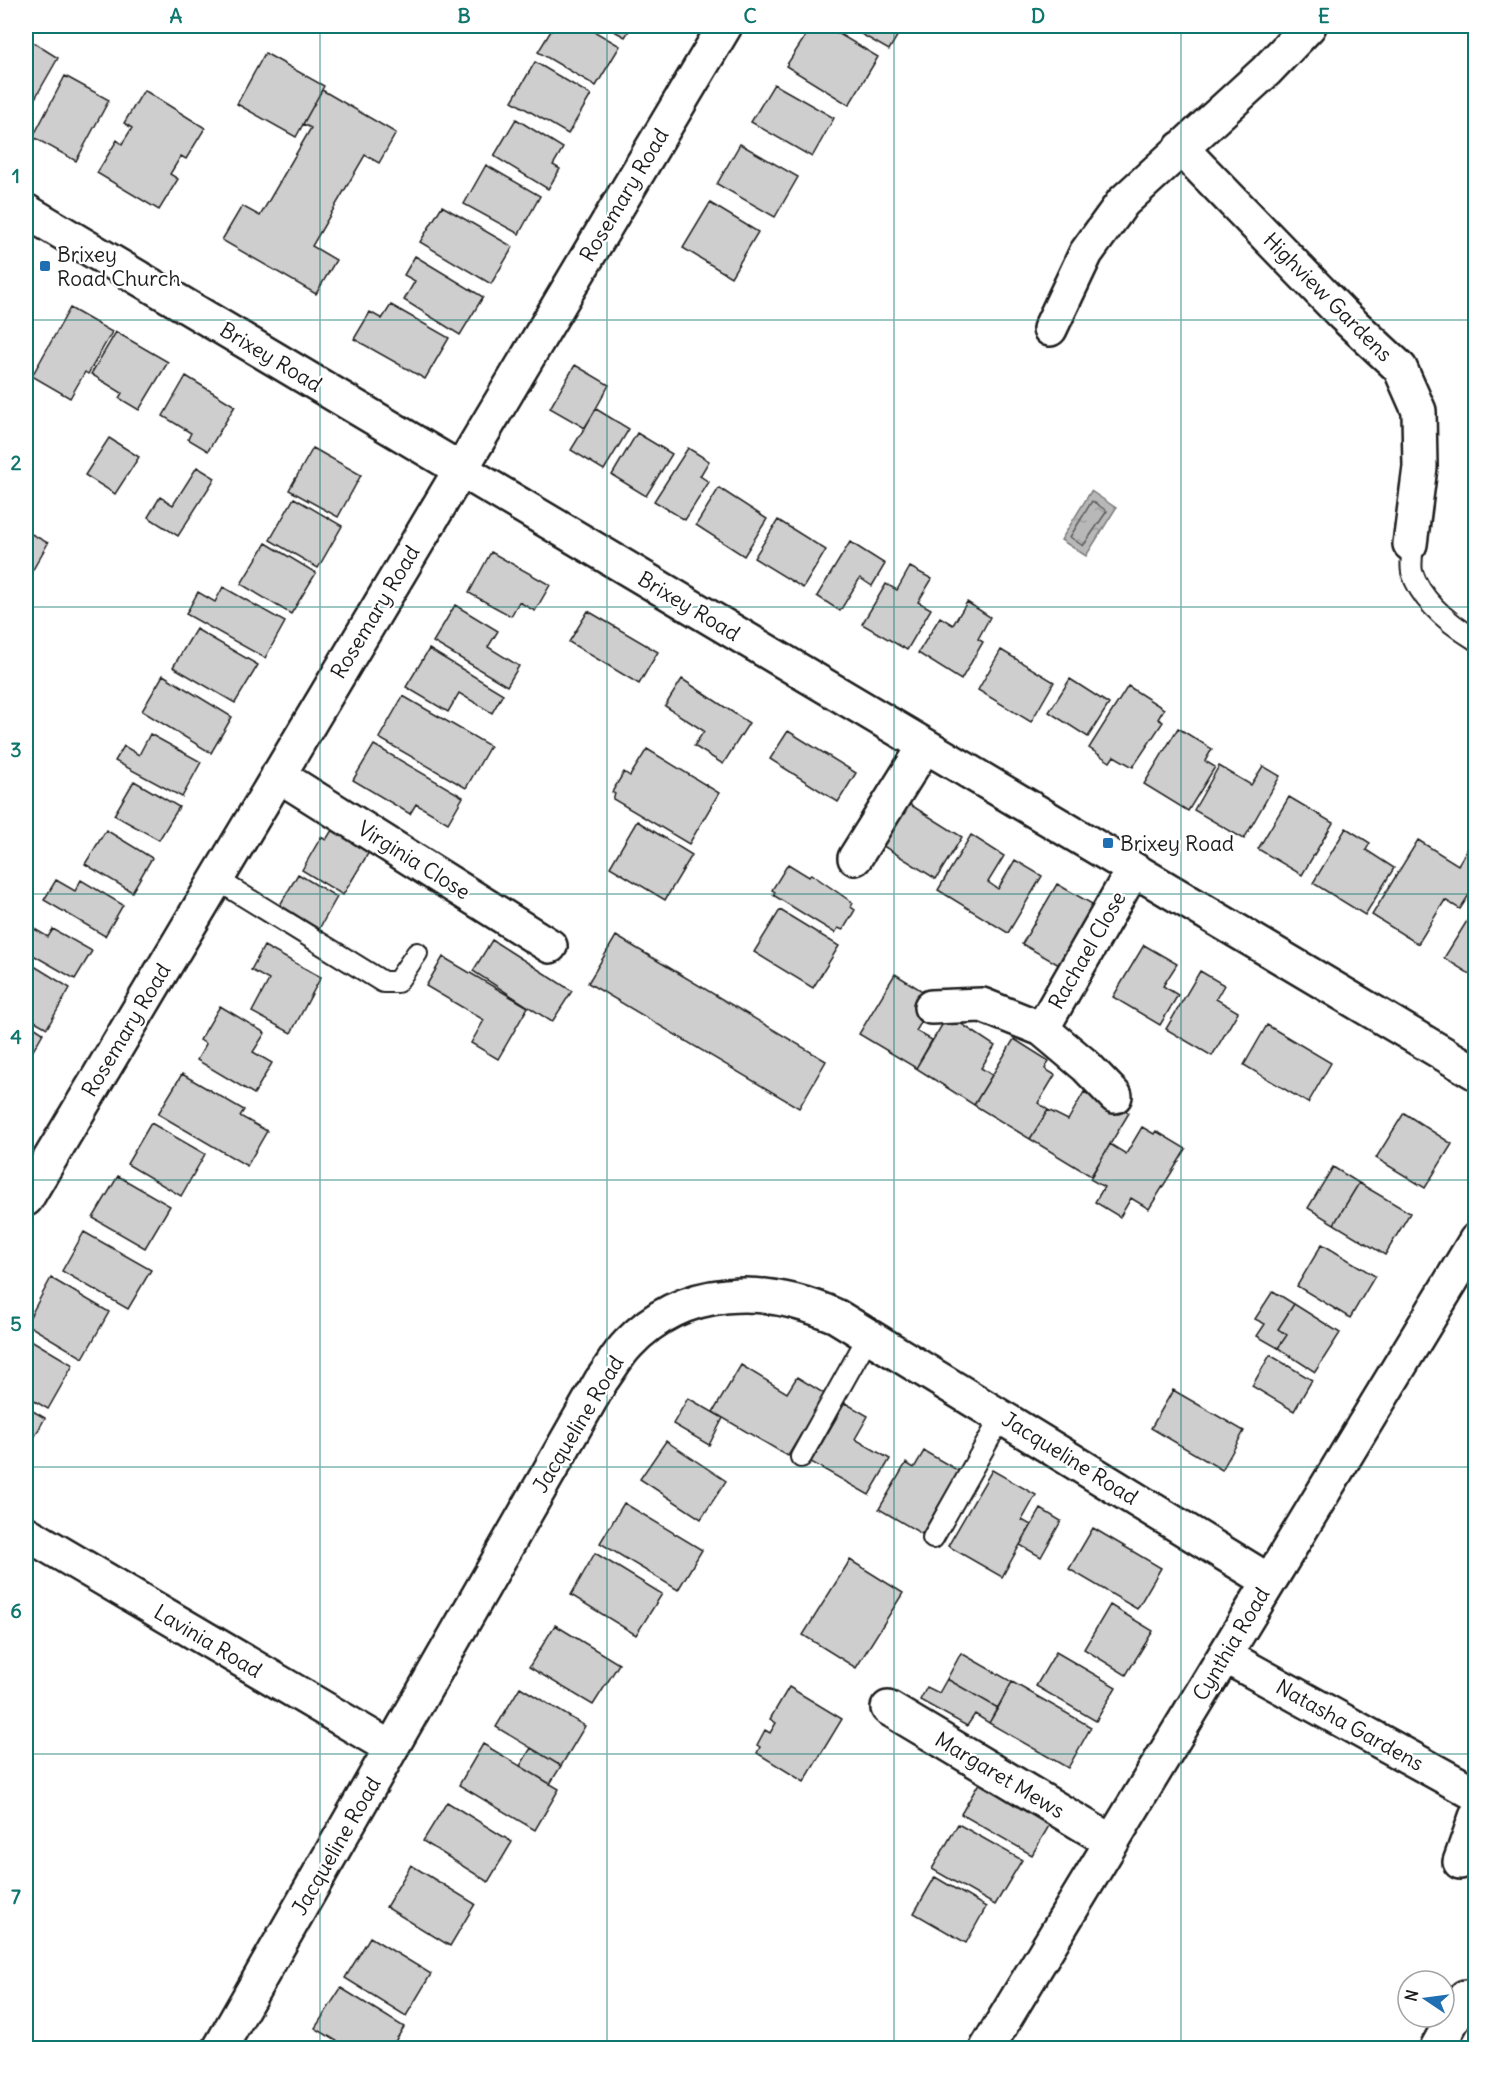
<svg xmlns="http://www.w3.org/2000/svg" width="1501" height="2074" viewBox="0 0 1501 2074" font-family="Delius,sans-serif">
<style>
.water{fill:url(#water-ripples);stroke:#7a7a7a;stroke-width:1.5}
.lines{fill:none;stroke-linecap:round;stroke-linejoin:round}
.shore{stroke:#5a5a5a;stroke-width:1.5}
.building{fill:#cecece;stroke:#1c1c1c;stroke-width:1.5}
.lane-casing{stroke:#1c1c1c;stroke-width:24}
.street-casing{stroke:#1c1c1c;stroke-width:38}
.lane{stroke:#fff;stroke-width:20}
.street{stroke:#fff;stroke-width:33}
.grid{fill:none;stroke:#0f766e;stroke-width:1.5;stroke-opacity:0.55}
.poi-dot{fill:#1f6fb2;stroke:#fff;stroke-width:2}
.labels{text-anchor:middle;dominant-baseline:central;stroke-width:4.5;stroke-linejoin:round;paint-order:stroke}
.street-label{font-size:21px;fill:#1c1c1c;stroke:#fff}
.poi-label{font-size:21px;fill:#1c1c1c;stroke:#fff;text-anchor:start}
.neatline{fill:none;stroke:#0f766e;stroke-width:2}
.grid-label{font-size:20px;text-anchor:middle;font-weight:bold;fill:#0f766e}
</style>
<defs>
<pattern id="water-ripples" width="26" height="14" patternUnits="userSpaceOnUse" patternTransform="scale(1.5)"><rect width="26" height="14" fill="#b8b8b8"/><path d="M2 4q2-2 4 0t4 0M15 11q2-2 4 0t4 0" fill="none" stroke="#9e9e9e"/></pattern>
</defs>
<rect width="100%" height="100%" fill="#fff"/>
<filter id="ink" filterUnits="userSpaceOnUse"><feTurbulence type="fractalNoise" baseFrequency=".0167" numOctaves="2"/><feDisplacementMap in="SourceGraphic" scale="12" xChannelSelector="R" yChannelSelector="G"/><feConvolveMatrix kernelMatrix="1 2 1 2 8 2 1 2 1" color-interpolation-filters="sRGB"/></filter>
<g filter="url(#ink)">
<path class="water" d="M1091,491L1116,508L1086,556L1061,540Z"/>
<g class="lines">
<path class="shore" d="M1092,501L1107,511L1083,546L1070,537Z"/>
</g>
<path class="building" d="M554,26H585L620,46L596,86L538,52Z
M605,26H632L625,37Z
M812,26H826L878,57L849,105L786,66Z
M847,26H903L889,50Z
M26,38L58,58L26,114Z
M265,53L324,86L296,137L237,104Z
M535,62L591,95L568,134L512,101Z
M65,76L109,100L76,161L33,137Z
M774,84L834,118L812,157L751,122Z
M144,90L205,128L186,159L181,156L170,174L178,179L159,210L97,173L117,140L122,144L132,128L124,123Z
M322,90L396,133L379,163L365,155L312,246L336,260L316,294L222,240L242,206L260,216L311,128L303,124Z
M516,119L563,148L553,165L560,169L548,189L494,156Z
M740,144L798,177L775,217L717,184Z
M486,165L540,196L519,234L464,204Z
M710,203L758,232L731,277L683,248Z
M442,206L513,247L491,284L420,242Z
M415,256L483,297L460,335L404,300L415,281L404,275Z
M391,305L449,338L425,379L354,339L370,312L382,319Z
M70,308L112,332L88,374L85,372L70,398L32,376Z
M116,332L168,362L139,410L119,398L122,393L91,374Z
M575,365L609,385L585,428L550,408Z
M186,376L235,406L208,451L188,439L191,433L163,416Z
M596,409L629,429L604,470L571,450Z
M637,433L672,454L646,496L612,475Z
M109,438L139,457L115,494L85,475Z
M313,448L361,475L338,517L289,490Z
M688,448L709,461L700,476L709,482L685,520L654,501Z
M197,467L215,478L178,536L148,517L160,497L173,505Z
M719,488L767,519L744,556L696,525Z
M294,498L342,526L318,568L270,540Z
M778,520L826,550L803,588L754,558Z
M26,531L48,543L26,582Z
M850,542L885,564L872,586L860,578L840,611L817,596Z
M266,543L316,573L291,614L241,584Z
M491,552L550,585L535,611L519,602L511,616L469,593Z
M910,567L932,579L918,602L931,609L907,650L862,624L886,584L897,590Z
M223,587L285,622L265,658L186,614L198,592L215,602Z
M967,602L990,617L978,639L983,642L961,680L918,653L940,617L953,625Z
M455,605L498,631L488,647L519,666L507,686L433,642Z
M588,611L658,652L639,684L569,642Z
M196,629L258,665L235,703L173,667Z
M429,649L503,694L492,713L459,693L448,712L406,687Z
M1001,650L1054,682L1031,722L978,690Z
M163,675L232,717L211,753L142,711Z
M682,679L749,723L723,764L694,746L704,731L665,706Z
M1070,679L1109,704L1088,737L1049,712Z
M1128,686L1164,709L1158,719L1163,722L1133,767L1114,756L1110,762L1089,748Z
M403,696L490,746L466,788L379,738Z
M1178,728L1212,749L1205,761L1215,767L1188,811L1144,784Z
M788,731L856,773L838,802L770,759Z
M150,734L201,762L182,797L115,761L124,746L139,755Z
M374,745L463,797L448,823L416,804L410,814L353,780Z
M647,749L719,793L689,844L613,799L615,794L612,792L624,772L630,776Z
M1219,766L1251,785L1263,766L1280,776L1244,839L1194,810Z
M134,781L179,807L159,840L114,815Z
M1289,797L1333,823L1302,875L1258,849Z
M906,802L962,837L936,879L880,844Z
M637,821L692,855L665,900L610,867Z
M1346,828L1370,843L1366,850L1394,868L1365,915L1313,883Z
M106,830L152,858L132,892L85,864Z
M332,830L369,852L343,895L302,870L321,837L326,840Z
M971,835L1004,856L988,882L998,889L1015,860L1042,876L1008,933L938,890Z
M1418,840L1458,865L1471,843L1476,846V884L1460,909L1445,900L1418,944L1372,915Z
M788,864L809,877L811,874L853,903L851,907L855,910L843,930L838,928L835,933L773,895L775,892L772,890Z
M298,874L337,897L319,929L280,905Z
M56,880L75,891L81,880L123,905L105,936L44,900Z
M1057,884L1094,905L1059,965L1022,944Z
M1475,908H1476V978L1444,958Z
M780,910L839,946L813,988L754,952Z
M26,924L48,937L53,929L92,951L75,979L26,951Z
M616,936L826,1061L799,1108L588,983Z
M492,940L572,991L552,1022L473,971Z
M1144,945L1177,964L1163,986L1178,995L1160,1025L1113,997Z
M264,946L321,977L291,1033L252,1012L269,980L251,970Z
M443,957L528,1007L498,1059L471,1043L484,1020L426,986Z
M26,961L70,988L47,1028L26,1016Z
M1200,971L1224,985L1216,999L1238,1012L1212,1056L1166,1029Z
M895,974L924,992L921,998L932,1004L916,1031L932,1040L916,1068L859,1034Z
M220,1006L265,1033L253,1052L272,1063L254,1094L197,1060L206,1044L200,1040Z
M948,1015L995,1046L981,1068L992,1075L974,1105L916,1068Z
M26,1022L43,1033L26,1063Z
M1267,1025L1331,1063L1308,1103L1244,1065Z
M1014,1039L1049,1061L1045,1069L1055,1075L1038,1103L1048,1110L1030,1139L974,1105Z
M182,1074L244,1110L240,1116L267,1131L247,1166L158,1114Z
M1084,1092L1097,1099L1099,1096L1129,1113L1091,1176L1030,1139L1048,1110L1068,1120Z
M1404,1113L1452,1144L1425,1188L1376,1158Z
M151,1123L205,1154L181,1196L127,1164Z
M1142,1127L1154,1134L1156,1131L1186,1149L1149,1209L1131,1198L1120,1217L1095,1202L1104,1187L1090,1179L1110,1144L1126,1154Z
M1333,1167L1359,1183L1334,1224L1308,1208Z
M118,1176L170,1206L145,1248L93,1218Z
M1359,1183L1410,1213L1385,1255L1334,1224Z
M84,1232L151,1270L128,1309L62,1271Z
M1322,1244L1375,1276L1350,1318L1297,1286Z
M51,1278L109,1312L83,1358L26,1324Z
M1273,1291L1294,1304L1278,1329L1287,1335L1278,1348L1257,1336L1265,1324L1255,1319Z
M1294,1304L1340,1333L1315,1372L1278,1348L1287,1335L1278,1329Z
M26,1337L73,1365L48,1409L26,1396Z
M1270,1355L1312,1380L1294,1411L1252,1386Z
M741,1365L787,1393L797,1377L825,1394L788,1456L713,1412Z
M1173,1390L1244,1431L1222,1470L1151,1428Z
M688,1398L723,1418L709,1445L673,1424Z
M845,1403L868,1416L855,1439L890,1459L869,1495L811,1462Z
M26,1407L45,1418L26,1452Z
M666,1441L726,1481L701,1519L640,1479Z
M924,1451L959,1471L922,1534L879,1509L906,1463L914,1468Z
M992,1470L1036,1495L1022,1520L1031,1525L1002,1577L948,1546Z
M624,1503L702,1550L678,1590L600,1543Z
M1041,1509L1061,1521L1041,1557L1020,1545Z
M1093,1528L1161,1568L1137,1609L1069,1569Z
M595,1553L662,1594L636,1635L571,1595Z
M850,1560L903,1593L856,1668L803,1635Z
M1110,1605L1153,1631L1126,1675L1084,1649Z
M555,1625L619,1664L593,1705L529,1667Z
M1056,1652L1116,1687L1096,1721L1036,1686Z
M961,1653L1012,1682L998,1708L947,1679Z
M947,1679L998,1708L989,1723L975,1714L967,1726L920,1700L927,1687L939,1693Z
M1012,1682L1091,1727L1068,1768L989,1723Z
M520,1687L585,1726L561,1766L496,1727Z
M789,1687L842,1719L804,1782L757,1753L760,1747L757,1745L765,1730L770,1733L776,1723L770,1719Z
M483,1744L559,1789L535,1830L459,1785Z
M531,1748L561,1766L550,1784L520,1766Z
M982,1778L1053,1819L1032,1855L961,1814Z
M447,1802L512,1842L488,1882L423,1841Z
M958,1824L1022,1860L995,1905L932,1869Z
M411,1865L475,1904L450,1946L386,1907Z
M935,1877L986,1907L966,1943L914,1913Z
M370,1937L431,1974L406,2016L345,1978Z
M341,1988L404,2027L391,2048H348L315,2028Z"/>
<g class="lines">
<g class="lane-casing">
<path id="lane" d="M1410,544C1414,553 1410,563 1412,572C1421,601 1450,624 1476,640
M216,879L383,982H397L417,953
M801,1457L869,1335
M933,1538L1002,1416"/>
</g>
<g class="street-casing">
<path id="street" d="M1181,148L1342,314L1400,368L1419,411L1420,467L1410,544
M26,211L1476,1073
M1050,329L1086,253L1123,202L1266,71L1309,26
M278,775L550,946
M855,858L925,746
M931,1007L982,1005L1042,1029L1133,870
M1042,1029L1086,1066L1115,1096
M26,1199L725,26
M26,1533L391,1748
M1225,1656L1476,1794
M888,1708L1112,1842
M1460,1862L1476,1817
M220,2048L601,1381C610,1369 618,1354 628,1344C684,1284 766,1285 836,1316L1269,1581
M987,2048L1476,1240
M1437,2048L1465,1997"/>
</g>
<use href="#lane" class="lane"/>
<use href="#street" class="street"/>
</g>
</g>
<path class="grid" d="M320,26V2048M607,26V2048M894,26V2048M1181,26V2048M26,320H1476M26,607H1476M26,894H1476M26,1180H1476M26,1467H1476M26,1754H1476"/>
<g class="poi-dot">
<rect x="39" y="260" width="12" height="12" rx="3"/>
<rect x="1102" y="837" width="12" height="12" rx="3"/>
</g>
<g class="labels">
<g class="street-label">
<text transform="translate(624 195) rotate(-59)">Rosemary Road</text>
<text transform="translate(1328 297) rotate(45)">Highview Gardens</text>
<text transform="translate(271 357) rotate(31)">Brixey Road</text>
<text transform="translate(689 606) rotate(31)">Brixey Road</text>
<text transform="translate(375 612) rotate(-59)">Rosemary Road</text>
<text transform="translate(414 860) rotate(32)">Virginia Close</text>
<text transform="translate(1087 950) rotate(-60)">Rachael Close</text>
<text transform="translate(126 1030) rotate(-59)">Rosemary Road</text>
<text transform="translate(578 1424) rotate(-59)">Jacqueline Road</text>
<text transform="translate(1070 1458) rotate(32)">Jacqueline Road</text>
<text transform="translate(208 1641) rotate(31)">Lavinia Road</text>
<text transform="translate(1231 1644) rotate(-59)">Cynthia Road</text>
<text transform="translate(1350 1725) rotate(29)">Natasha Gardens</text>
<text transform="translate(1000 1775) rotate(31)">Margaret Mews</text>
<text transform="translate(336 1846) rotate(-60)">Jacqueline Road</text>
</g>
<g class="poi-label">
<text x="57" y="254">Brixey<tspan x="57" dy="24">Road Church</tspan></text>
<text x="1120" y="843">Brixey Road</text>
</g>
</g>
<rect width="1501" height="2074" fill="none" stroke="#fff" stroke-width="66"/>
<g transform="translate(1426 1999) rotate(283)"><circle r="28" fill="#ffffff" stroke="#a4a4a4" stroke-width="1.5"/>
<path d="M0-4.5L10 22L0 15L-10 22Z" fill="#1f6fb2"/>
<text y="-9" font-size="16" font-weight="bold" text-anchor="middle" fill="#1c1c1c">N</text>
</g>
<rect x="33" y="33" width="1435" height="2008" class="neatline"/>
<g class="grid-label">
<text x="176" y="23">A</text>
<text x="464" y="23">B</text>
<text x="750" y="23">C</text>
<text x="1038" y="23">D</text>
<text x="1324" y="23">E</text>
<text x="16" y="183">1</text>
<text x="16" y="470">2</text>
<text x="16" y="757">3</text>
<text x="16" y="1044">4</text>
<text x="16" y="1331">5</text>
<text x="16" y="1618">6</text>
<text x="16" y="1904">7</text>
</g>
</svg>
